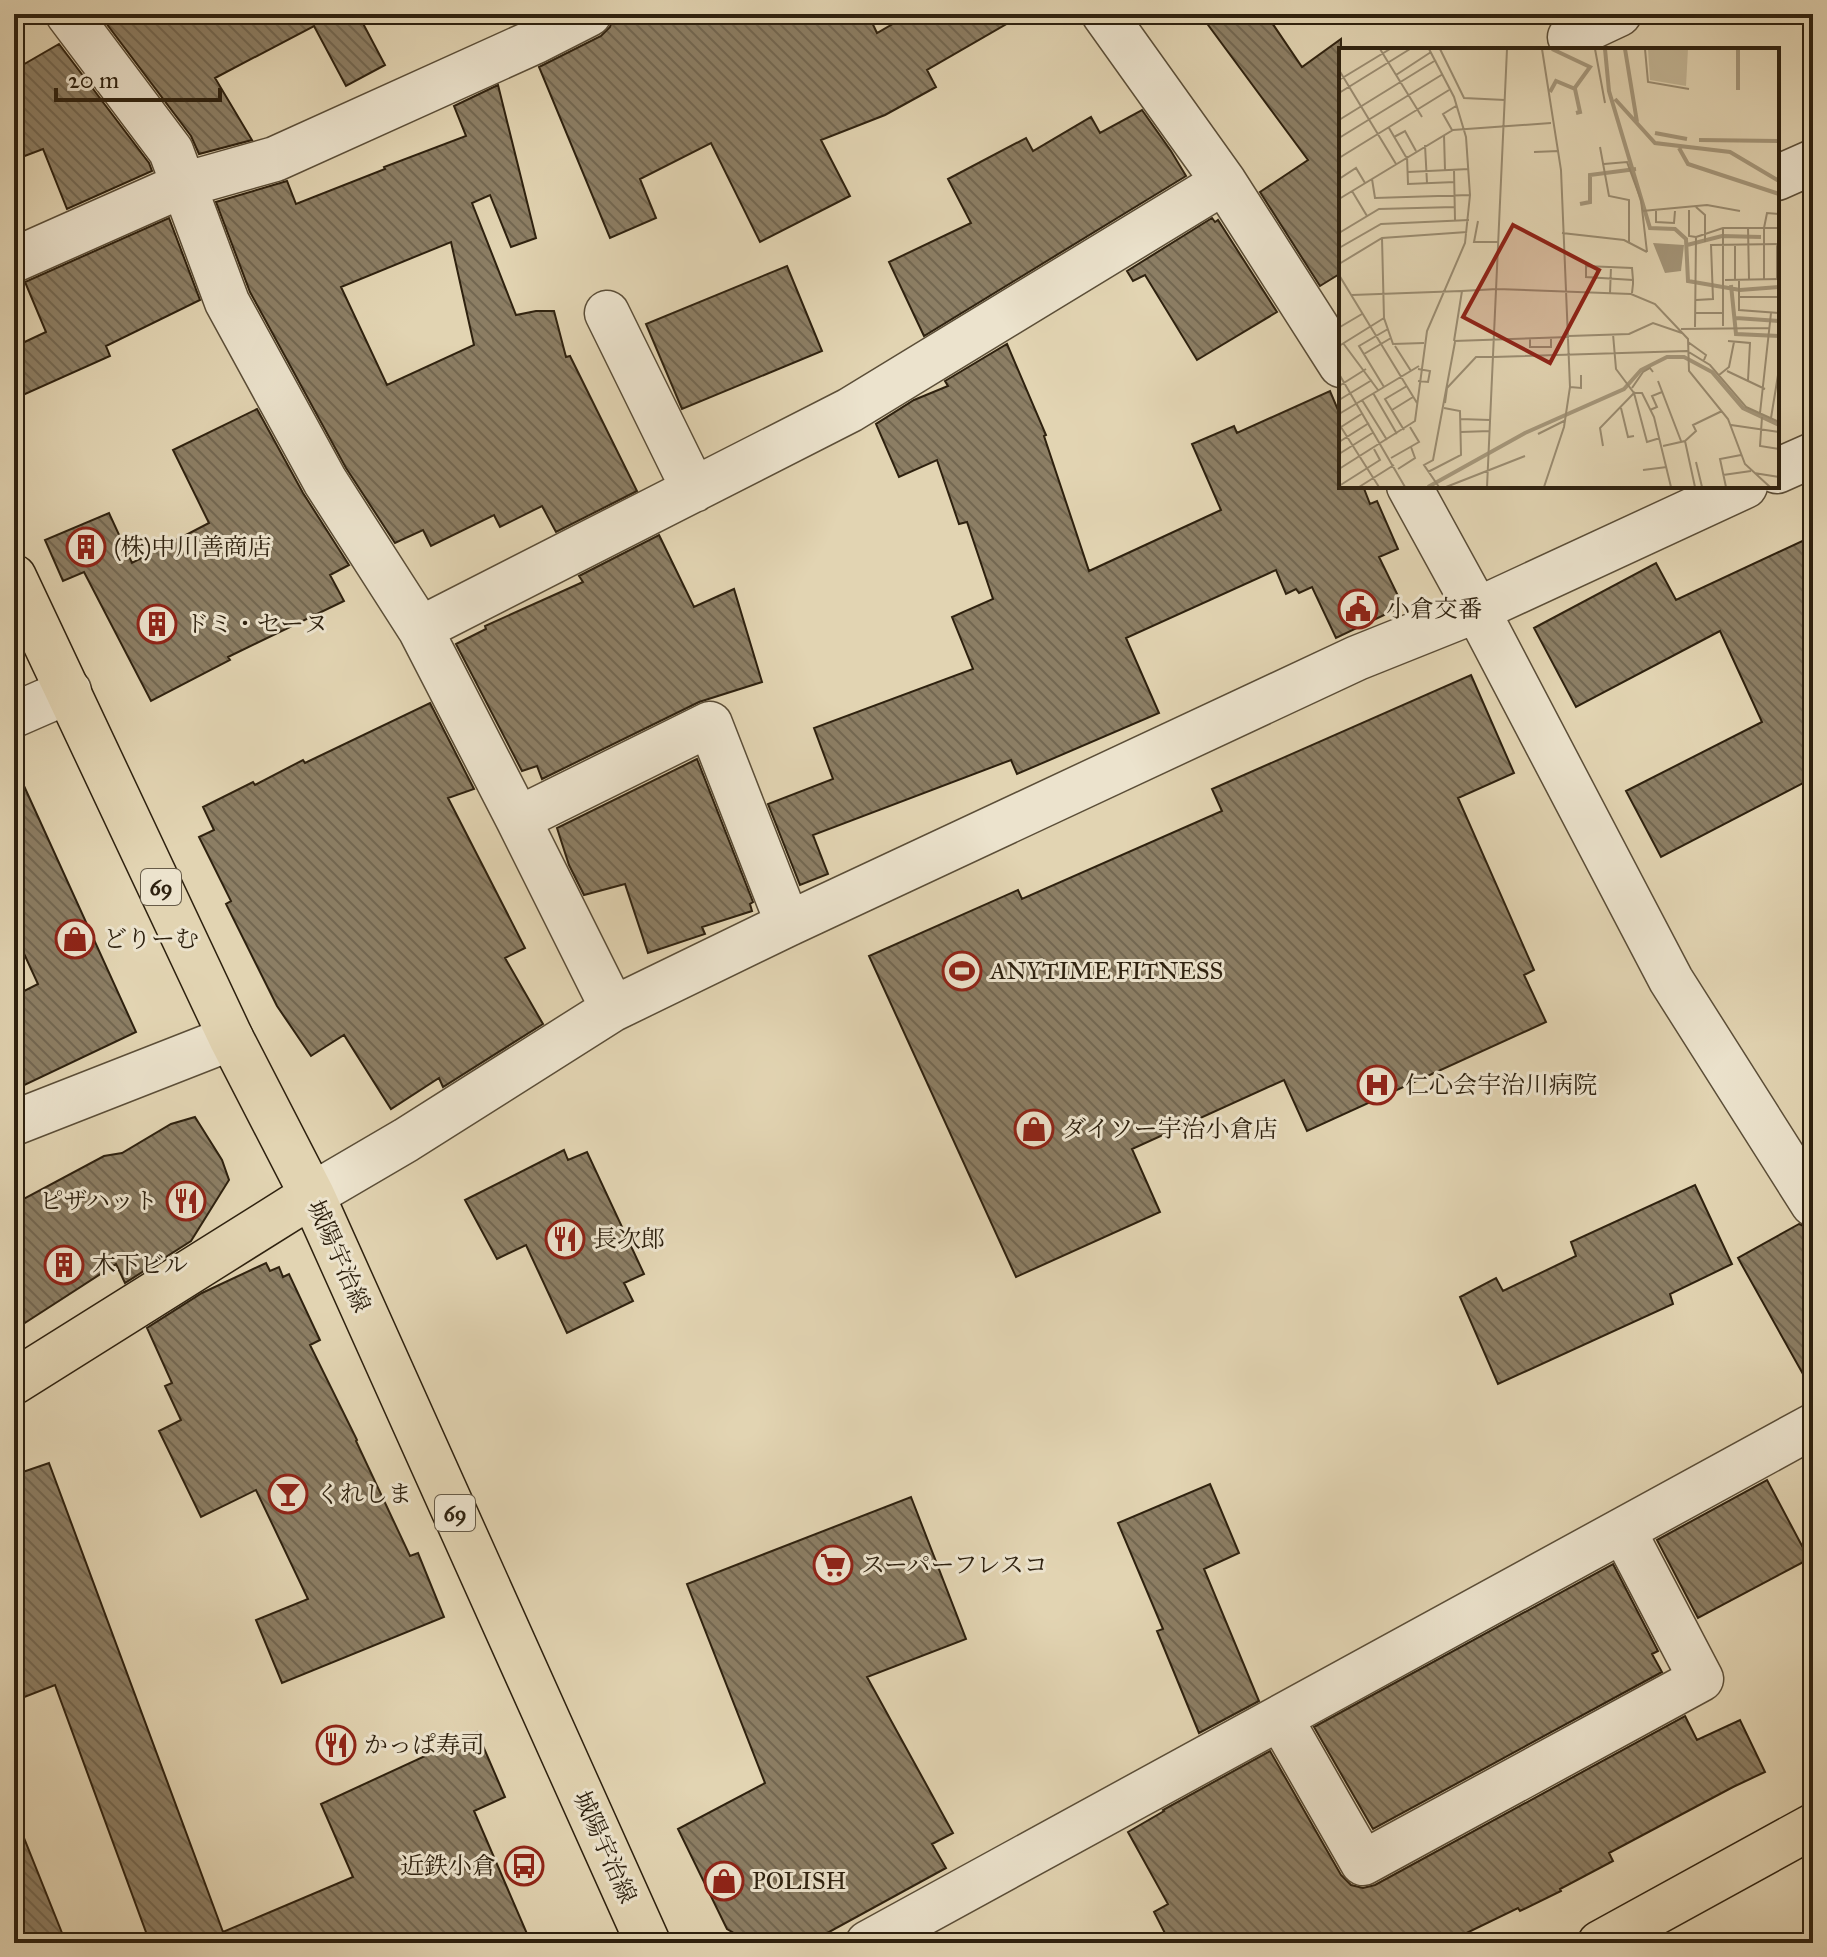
<svg xmlns="http://www.w3.org/2000/svg" width="1827" height="1957" viewBox="0 0 1827 1957" font-family="'IM FELL Great Primer','Noto Serif JP',serif">
<style>
.building{fill:url(#building-back-hatch);stroke:#2e210f;stroke-width:2;fill-rule:evenodd}
.lines{fill:none;stroke-linecap:round;stroke-linejoin:round}
.minor-casing{stroke:#5b4e38;stroke-width:47}
.major-casing{stroke:#2e210f;stroke-width:47}
.minor{stroke:#ece3cd;stroke-width:44}
.major{stroke:#e2d4b2;stroke-width:44}
.labels{text-anchor:middle;dominant-baseline:central;stroke-width:6;stroke-linejoin:round;paint-order:stroke}
.shield{fill:#ece3cd;stroke:#675b48;stroke-width:2}
.shield-label{font-size:22px;font-weight:bold;fill:#2e210f}
.poi-label{font-size:24px;fill:#2e210f;stroke:#ece3cd;text-anchor:start}
.street-label{font-size:24px;fill:#2e210f;stroke:#ece3cd}
.inset-river{fill:none;stroke:#a5977b;stroke-width:4}
.inset-road{fill:none;stroke:#9a8c71;stroke-width:2}
.view{fill:#8f2418;fill-opacity:0.15;stroke:#8f2418;stroke-width:4}
.inset-edge{fill:none;stroke:#2e210f;stroke-width:4}
</style>
<defs>
<pattern id="building-back-hatch" width="6" height="6" patternUnits="userSpaceOnUse" patternTransform="scale(2)"><rect width="6" height="6" fill="#8c7e64"/><path d="M-1 5l2 2M0 0l6 6M5-1l2 2" fill="none" stroke="#736751"/></pattern>
</defs>
<rect width="100%" height="100%" fill="#e2d4b2"/>
<filter id="stains"><feTurbulence type="fractalNoise" baseFrequency=".0025" numOctaves="4"/><feColorMatrix values="0 0 0 0 .2 0 0 0 0 .09 0 0 0 0 .02 0 0 0 .5 -.17"/></filter>
<radialGradient id="worn" r=".72"><stop offset=".6" stop-color="#630" stop-opacity="0"/><stop offset="1" stop-color="#630" stop-opacity=".3"/></radialGradient>
<path class="building" d="M111,14H358L385,65L346,86L314,26L215,78L252,140L199,154L191,136L103,19Z
M614,14H868L877,33L910,14H1024L927,70L936,87L885,115L821,140L850,196L760,242L711,143L640,179L656,218L610,238L539,67L601,36L610,27Z
M1200,14H1266L1302,67L1341,39V273L1320,286L1260,192L1308,160Z
M59,44L149,163L152,171L67,209L43,149L14,160V70Z
M498,85L536,238L511,247L490,195L472,203L516,315L536,311H554L566,357L570,356L637,491L556,532L542,506L500,527L494,515L431,546L423,530L395,543L346,468L250,292L216,202L287,181L296,204L385,169L384,167L466,136L454,106ZM451,242L474,345L387,385L341,287Z
M1142,110L1171,151L1186,176L924,336L889,262L971,223L948,179L1026,138L1033,151L1091,117L1100,133Z
M169,218L200,300L106,346L110,356L14,399V347L46,332L25,282Z
M1212,218L1215,222L1218,220L1277,312L1197,360L1145,275L1133,281L1127,271Z
M787,266L822,351L682,409L646,324Z
M1007,344L1046,435L1044,436L1089,571L1221,510L1192,444L1234,426L1237,433L1330,391L1341,417V486H1363L1370,504L1377,501L1398,549L1379,557L1403,606L1336,638L1312,587L1299,593L1296,589L1286,594L1276,570L1126,638L1159,713L1017,774L1011,760L813,835L828,874L800,885L768,804L833,779L814,728L973,669L952,617L993,599L967,522L959,524L937,460L899,477L876,424L914,400L948,386L945,381Z
M257,409L303,493L349,565L330,575L344,601L228,657L230,660L151,701L84,572L63,581L45,540L109,513L132,563L209,523L173,450Z
M659,535L694,607L734,589L762,682L699,702L542,779L537,766L522,771L456,644L486,629L485,626L583,582L579,576Z
M1813,536V778L1661,857L1626,791L1762,722L1720,631L1576,707L1534,628L1656,563L1676,600Z
M1471,675L1514,773L1458,798L1534,970L1524,975L1546,1022L1307,1131L1284,1080L1132,1149L1160,1212L1016,1277L869,956L1018,890L1022,899L1222,811L1212,789Z
M430,703L474,789L448,798L525,948L505,958L543,1024L443,1087L439,1078L391,1109L344,1035L311,1056L277,1006L226,904L231,901L199,837L214,830L203,807L253,782L255,785L303,760L305,763Z
M697,759L753,902L750,904L752,911L702,927L705,934L648,953L625,884L584,895L569,865L557,828Z
M14,764L136,1032L14,1090V996L38,984L14,932Z
M195,1117L222,1160L229,1180L191,1241L125,1283L116,1264L14,1330V1204L104,1156L122,1153L171,1124Z
M564,1150L568,1160L587,1152L644,1274L624,1283L633,1301L567,1333L526,1245L497,1259L465,1200Z
M1695,1185L1732,1264L1670,1294L1673,1304L1498,1384L1460,1297L1496,1278L1503,1291L1576,1256L1571,1242Z
M1799,1224L1813,1229V1392L1738,1258Z
M266,1263L270,1271L279,1267L283,1277L289,1274L320,1340L310,1345L357,1440L356,1441L410,1556L418,1553L444,1617L282,1683L256,1620L308,1599L256,1490L201,1517L159,1431L181,1420L165,1386L172,1383L147,1328L202,1293Z
M49,1463L223,1932L353,1877L321,1804L477,1732L505,1797L474,1811L531,1943H150L55,1685L14,1701V1475Z
M1767,1480L1809,1559L1698,1618L1657,1540Z
M1210,1484L1239,1553L1204,1569L1259,1701L1199,1733L1157,1631L1163,1629L1118,1523Z
M911,1497L966,1639L867,1677L953,1833L932,1844L946,1868L809,1943H751L727,1929L678,1829L765,1783L687,1584Z
M1613,1564L1658,1651L1652,1654L1662,1672L1373,1829L1314,1727Z
M1685,1716L1697,1740L1740,1720L1765,1772L1733,1787L1609,1853L1613,1861L1560,1889L1561,1891L1520,1911L1518,1908L1446,1943H1170L1154,1912L1168,1904L1128,1832L1164,1811L1163,1810L1270,1751L1341,1875L1351,1885L1363,1888L1375,1885Z
M14,1818H16L66,1943H14Z"/>
<g class="lines">
<g class="minor-casing">
<path id="minor" d="M68,14L171,151L227,302L325,481L420,629L518,819L613,1009
M1104,14L1224,182L1341,365
M1576,50L1570,37L1619,14
M1777,178L1813,162
M14,260L183,185L275,159L536,41L589,14
M607,313L694,490
M1777,471L1813,455
M1409,486L1477,610L1671,980L1813,1204
M420,629L850,410L1224,182
M14,715L69,691
M518,819L710,724L788,924
M14,1123L231,1038
M312,1195L406,1140L613,1009L788,924L1357,658L1477,610L1745,486
M1280,1718L1363,1863L1701,1679L1623,1530
M868,1943L1813,1426"/>
</g>
<g class="major-casing">
<path id="major" d="M14,577L231,1038L312,1195L648,1943
M14,1382L312,1195
M1600,1943L1813,1826"/>
</g>
<use href="#minor" class="minor"/>
<use href="#major" class="major"/>
</g>
<defs>
<g id="building-ring" transform="scale(2)"><circle r="9.5" fill="#ece3cd" stroke="#8f2418" stroke-width="1.5"/><path d="M-4-6H4V6H1V3H-1V6H-4ZM-2.5-4.3h1.7v1.8h-1.7ZM.8-4.3h1.7v1.8H.8ZM-2.5-1h1.7V.8h-1.7ZM.8-1h1.7V.8H.8Z" fill="#8f2418"/></g>
<g id="civic-ring" transform="scale(2)"><circle r="9.5" fill="#ece3cd" stroke="#8f2418" stroke-width="1.5"/><path d="M-.6-6.5H3V-4.5H.6V-3L4-1V1h2V6H-6V1h2V-1L-.6-3ZM-1.2 2.5V6h2.4V2.5Z" fill="#8f2418"/></g>
<g id="shop-ring" transform="scale(2)"><circle r="9.5" fill="#ece3cd" stroke="#8f2418" stroke-width="1.5"/><path d="M-5-2.5h2.3a2.7 3.5 0 0 1 5.4 0H5L5.5 6h-11ZM-1.5-2.5h3a1.5 2.3 0 0 0-3 0Z" fill="#8f2418"/></g>
<g id="stadium-ring" transform="scale(2)"><circle r="9.5" fill="#ece3cd" stroke="#8f2418" stroke-width="1.5"/><path d="M0-5a6.5 5 0 1 0 0 10a6.5 5 0 1 0 0-10ZM-3.5-1.8h7v3.6h-7Z" fill="#8f2418"/></g>
<g id="hospital-ring" transform="scale(2)"><circle r="9.5" fill="#ece3cd" stroke="#8f2418" stroke-width="1.5"/><path d="M-5-5h3v3.5h4V-5h3V5h-3V1.5h-4V5h-3Z" fill="#8f2418"/></g>
<g id="restaurant-ring" transform="scale(2)"><circle r="9.5" fill="#ece3cd" stroke="#8f2418" stroke-width="1.5"/><path d="M-5-6h1v4h1v-4h1v4h1v-4h1v5L-1.5 .5V6h-2V.5L-5-1ZM5-6V6H3V1.5H1.5Q1.5-4 5-6Z" fill="#8f2418"/></g>
<g id="bar-ring" transform="scale(2)"><circle r="9.5" fill="#ece3cd" stroke="#8f2418" stroke-width="1.5"/><path d="M-6-5H6L.8 .8V4.5H3.5V6h-7V4.5H-.8V.8Z" fill="#8f2418"/></g>
<g id="supermarket-ring" transform="scale(2)"><circle r="9.5" fill="#ece3cd" stroke="#8f2418" stroke-width="1.5"/><path d="M-6-5.5h2.5l.6 2H6L4.5 2H-2.5L-4.4-4H-6ZM-1.5 3.2a1.3 1.3 0 1 0 .1 0ZM3 3.2a1.3 1.3 0 1 0 .1 0Z" fill="#8f2418"/></g>
<g id="bus-ring" transform="scale(2)"><circle r="9.5" fill="#ece3cd" stroke="#8f2418" stroke-width="1.5"/><path d="M-5-6H5V4H4V6H2V4H-2V6H-4V4H-5ZM-3.5-4V0h7V-4ZM-3.5 1.2v1.5H-2V1.2ZM2 1.2v1.5H3.5V1.2Z" fill="#8f2418"/></g>
</defs>
<g fill-rule="evenodd">
<use href="#building-ring" x="86" y="547"/>
<use href="#civic-ring" x="1358" y="609"/>
<use href="#building-ring" x="157" y="624"/>
<use href="#shop-ring" x="75" y="939"/>
<use href="#stadium-ring" x="962" y="971"/>
<use href="#hospital-ring" x="1377" y="1085"/>
<use href="#shop-ring" x="1034" y="1129"/>
<use href="#restaurant-ring" x="186" y="1201"/>
<use href="#restaurant-ring" x="565" y="1239"/>
<use href="#building-ring" x="64" y="1265"/>
<use href="#bar-ring" x="288" y="1494"/>
<use href="#supermarket-ring" x="833" y="1565"/>
<use href="#restaurant-ring" x="336" y="1745"/>
<use href="#bus-ring" x="524" y="1866"/>
<use href="#shop-ring" x="724" y="1881"/>
</g>
<g class="labels">
<g class="shield">
<rect x="141" y="869" width="40" height="36" rx="6"/>
<rect x="435" y="1495" width="40" height="36" rx="6"/>
</g>
<g class="shield-label">
<text x="161" y="887">69</text>
<text x="455" y="1513">69</text>
</g>
<g class="poi-label">
<text x="114" y="547">(株)中川善商店</text>
<text x="1386" y="609">小倉交番</text>
<text x="185" y="624">ドミ・セーヌ</text>
<text x="103" y="939">どりーむ</text>
<text x="990" y="971">ANYTIME FITNESS</text>
<text x="1405" y="1085">仁心会宇治川病院</text>
<text x="1062" y="1129">ダイソー宇治小倉店</text>
<text x="158" y="1201" text-anchor="end">ピザハット</text>
<text x="593" y="1239">長次郎</text>
<text x="92" y="1265">木下ビル</text>
<text x="316" y="1494">くれしま</text>
<text x="861" y="1565">スーパーフレスコ</text>
<text x="364" y="1745">かっぱ寿司</text>
<text x="496" y="1866" text-anchor="end">近鉄小倉</text>
<text x="752" y="1881">POLISH</text>
</g>
<g class="street-label">
<text transform="translate(339 1256) rotate(66)">城陽宇治線</text>
<text transform="translate(605 1847) rotate(66)">城陽宇治線</text>
</g>
</g>
<g transform="translate(1339 48)">
<rect width="440" height="440" fill="#e2d4b2"/>
<path d="M309,1H349L347,38L311,32Z" fill="#c3b696"/>
<path d="M314,195L345,197L342,223L326,225Z" fill="#a5977b"/>
<path class="inset-river" d="M213,1L251,19L235,41M266,1L270,43L311,180L336,181L347,191L349,233L401,242L440,239M286,1L298,74M399,1V42M211,44L217,33L236,41L241,64L237,65M276,51L316,95L391,104L440,133M316,85L348,91M360,92L440,93M340,100L349,116L440,146M241,156L251,154V127L297,121M348,197L383,188L422,189M392,237L397,286L440,288M397,270L440,273M89,439L186,385L285,341L302,322L328,309H345L373,324L404,360L440,377"/>
<path class="inset-road" d="M41,1L83,69M101,1L125,50L166,52M203,1L222,122L231,339L225,379L205,439M256,1L266,55M306,1L309,34L350,41M0,22L57,116M57,27L92,4M0,32L51,1M0,45L71,1M0,72L97,12M50,80L67,109M113,82L104,66L117,58M105,87L106,122M55,89L66,83L77,103M0,90L104,26M86,97L88,135M261,99L270,148L290,152V194M195,104L220,103M68,108L69,136L116,134M0,110L110,42M265,116L288,114L302,152L308,204M115,122L116,172M69,124L130,121M0,131L17,120L26,135M33,131L36,150L131,147M13,143L28,168M0,151L114,82L212,75M357,159L366,167V194M350,162V188L357,189M303,163L368,157L401,163M317,163V174L335,175L336,163M440,166L428,165L425,180H440M139,173L135,194H159M409,179L410,231M0,185L40,161L116,159M223,185L285,192L308,204M43,190L45,270L54,296L85,295M438,197V231M0,200L42,176L130,172M0,216L43,190L128,184M0,227L78,355M386,232L440,231M396,232V196M400,232V262L440,265M158,241L292,246L316,256L349,291L350,323L389,371L406,416L431,439M271,245L272,219M293,245L294,236V232L293,220L247,218V229L294,232M13,247L122,243M400,249H440M357,252L374,251L372,197L440,196M356,265H385M384,278V180M1,279L23,266M356,279L357,189L384,180H425V231M342,281L431,280M274,286L277,321L295,345H303L315,369L332,439M230,288L290,286L314,275L343,285M191,290V299H212V291M115,293L230,289M115,293L123,243L158,241M389,293L411,295L409,332M349,294L367,307L365,312M4,295L39,342M0,298L45,270M56,298L72,323M25,306L52,290M154,309L348,303L371,317L407,359L440,374M388,323L426,341M0,326L66,439M380,327L390,319L395,294M79,333L89,334L91,323L79,321M319,333L342,393M0,338L27,321M45,339L20,298L49,281M231,339L242,340V327M293,340L304,324L311,320L314,324M34,345L58,386M0,352L33,332M23,352L48,392M106,355L108,340L137,309H153M282,360L289,389L295,388M53,362L74,349M311,362L318,359L313,348L323,344M421,365L432,265M0,366L80,318M423,369L421,398L440,401M432,370L440,321M121,371L151,372M0,376L40,439M392,377L440,384M2,379L24,365M65,382L46,351L68,338M122,384L151,383M199,386L227,372M346,393L356,439M0,394L30,375M264,398L261,380L295,345L308,394L321,390M324,398L346,393L357,383L354,377L383,363M0,406L35,384M52,410L80,394L71,379M357,414L363,439M0,421L76,373L88,283L126,195L131,147L127,89L115,49L90,1M59,421L76,410L72,399M304,422L328,419M89,424L122,407L121,363L105,360M415,425L440,429M384,427L412,423M0,438L41,412L35,401M20,439L55,417M100,439L85,417L94,412L116,294M107,439L186,408M148,439L168,1M387,439L381,411L402,407"/>
<path class="view" d="M174,177L260,222L211,315L124,269Z"/>
<rect width="440" height="440" class="inset-edge"/>
</g>
<rect width="1827" height="1957" fill="none" stroke="#e2d4b2" stroke-width="48"/>
<rect x="16" y="16" width="1795" height="1925" fill="none" stroke="#2e210f" stroke-width="4"/>
<rect x="24" y="24" width="1779" height="1909" fill="none" stroke="#2e210f" stroke-width="2"/>
<path d="M56 88v12h164v-12" fill="none" stroke="#2e210f" stroke-width="4"/>
<text x="68" y="88" font-size="24" fill="#2e210f" stroke="#ece3cd" stroke-width="6" paint-order="stroke">20 m</text>
<rect width="100%" height="100%" filter="url(#stains)"/>
<rect width="100%" height="100%" fill="url(#worn)"/>
</svg>
